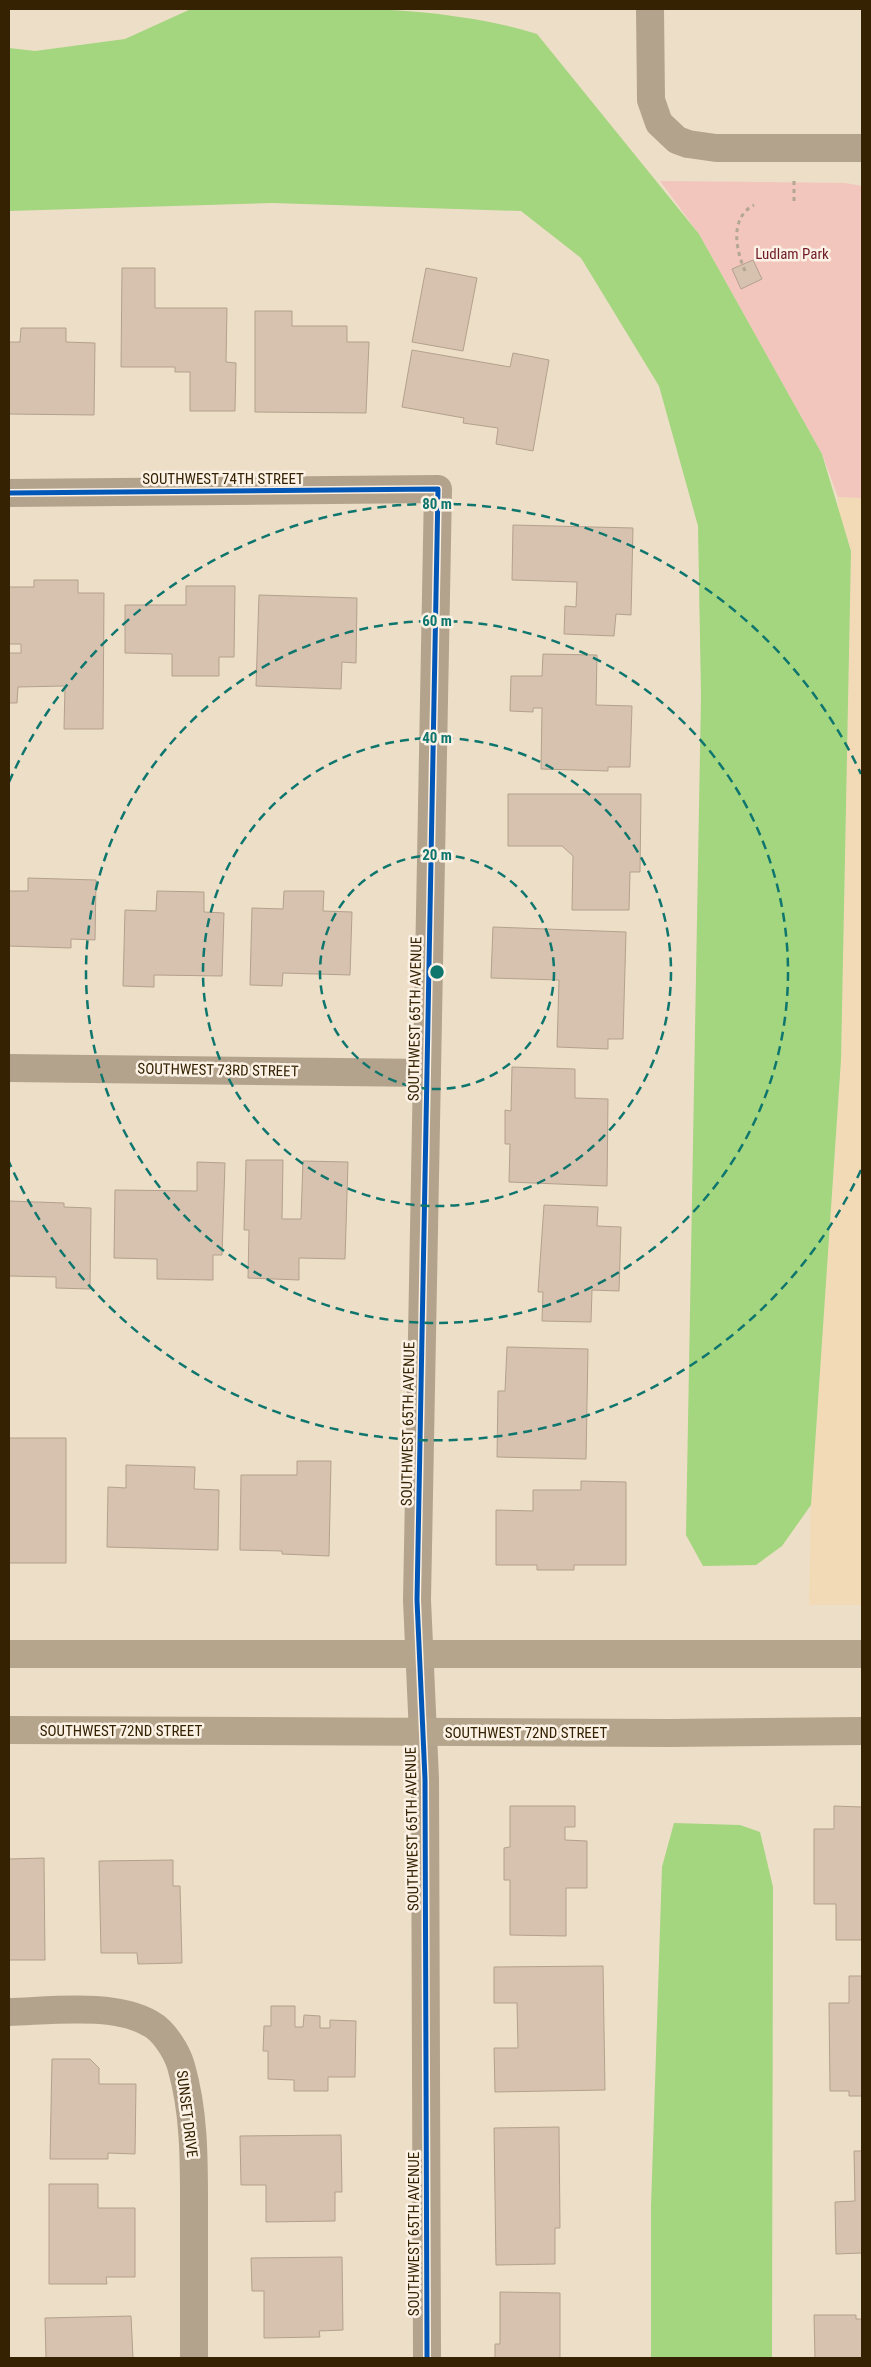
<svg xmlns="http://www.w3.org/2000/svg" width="871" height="2367" viewBox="0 0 871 2367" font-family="'Roboto Condensed',sans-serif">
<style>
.built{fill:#f2dab7}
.green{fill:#f2c6bd}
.water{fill:#a4d57f}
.building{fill:#d6c2ae;stroke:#b4a18d}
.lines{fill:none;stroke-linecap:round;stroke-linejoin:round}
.path{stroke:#b3a692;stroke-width:3;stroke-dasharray:4 4;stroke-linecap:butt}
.minor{stroke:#b3a38c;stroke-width:28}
.major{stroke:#b5a58c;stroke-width:28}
.cycleway-casing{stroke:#fbf1e4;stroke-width:8}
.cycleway{stroke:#0057b8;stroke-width:5}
.ring{fill:none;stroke:#0f766e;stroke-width:2.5;stroke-dasharray:9 6}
.labels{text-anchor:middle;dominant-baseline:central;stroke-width:5;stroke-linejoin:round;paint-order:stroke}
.park-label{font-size:15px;fill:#701b28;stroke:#fbf1e4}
.street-label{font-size:15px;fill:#342203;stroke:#fbf1e4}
.centre{fill:#0f766e;stroke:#fbf1e4;stroke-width:2.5}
.ring-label{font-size:15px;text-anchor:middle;font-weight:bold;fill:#0f766e;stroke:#fbf1e4;stroke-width:5;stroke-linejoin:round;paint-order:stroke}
</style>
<rect width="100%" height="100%" fill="#eddec7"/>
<path class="built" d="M838,497L862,498V1605H809L811,1505L841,1060L851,551L838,508Z"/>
<path class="green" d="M660,181L845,183L862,186V498L838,497L822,454L699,234Z"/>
<path class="water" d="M191,9C306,9 426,0 537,34L699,234L822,454L851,551L841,1060L811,1505L782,1546L756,1565L703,1566L686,1535L701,696L698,526L659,386L581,258L521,211L273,203L9,211V48L35,51L125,39Z
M674,1823L740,1825L760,1832L773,1887L772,2358H651V2208L662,1867Z"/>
<path class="building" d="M753,260L762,279L741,289L732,269Z
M122,268H155V308H227L226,362L236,363L235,411H190V372H175V367H121Z
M426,268L477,278L463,351L412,342Z
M255,311H292V326H347V342H369L366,413L255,412Z
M21,328H66V342L95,343L94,415L9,414V342H20Z
M412,350L510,367L513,353L549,360L533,451L496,444L498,428L463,423L464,418L402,407Z
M513,525L633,528L631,615L616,614L614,636L564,634L565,606L576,607L577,582L512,580Z
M34,580H78V593H104L103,729H64L65,686L18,687L17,703H9V653H21V644H9V587H34Z
M186,586H235L234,657H219V676H172V654L125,653V605H186Z
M259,595L357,598L356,663L342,662L341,689L256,686Z
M543,654L597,655L596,705L632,706L630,767H608V771L541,769L542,708H533V712L510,711L511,676H542Z
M508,794H641L640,872H630L629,910H572L573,856L562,846H508Z
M28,878L96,880L95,940L71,939V948L9,946V891H28Z
M157,891L204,892V912L224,913L222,976L154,975V987L123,986L125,910L156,911Z
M284,891H324L323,911L352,912L350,975L283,973L282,986L250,985L252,908L283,909Z
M493,927L626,932L623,1039H608V1049L557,1047L559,980L491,978Z
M512,1067L575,1069V1098L608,1099L607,1186L509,1182L510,1144H505V1110L511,1111Z
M246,1160H283L282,1219H301L303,1161L348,1162L345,1259L299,1258V1280L248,1278L249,1230H244Z
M197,1162L225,1163L222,1255H213V1280L157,1279V1259L114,1258L115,1190L197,1191Z
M9,1201L64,1203V1207L91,1208L90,1289L56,1288V1277L9,1276Z
M544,1205L598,1207L597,1226L621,1227L619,1291L592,1290L591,1322L542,1321L543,1292H538Z
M507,1347L588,1349L586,1459L497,1457L498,1391H505Z
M9,1438H66V1563H9Z
M297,1461H331L329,1556L282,1554V1551L240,1550L241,1475H297Z
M126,1465L195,1467L194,1489L219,1490L218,1550L107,1547L108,1487L126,1488Z
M581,1481L626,1482V1565H574V1570H537V1565H496V1510L533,1511V1490H581Z
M510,1806H575V1827H565V1840L587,1841V1888H566V1936L510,1935V1880H504V1848L510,1847Z
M834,1806L862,1807V1940H836V1904H814V1829H834Z
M44,1858L45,1960H9V1859Z
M173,1860V1886H180L182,1963L138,1964L137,1953H101L99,1861Z
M603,1966L605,2090L495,2092L494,2048H518L517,2003H494V1967Z
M849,1976H862V2096H849V2091H830L829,2003H849Z
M271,2006H295V2027H303L304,2015L320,2016V2028H330V2020L356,2021L355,2077H328V2091H294V2080L268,2079V2051H263L264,2026H271Z
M52,2059H90L99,2068V2084H136L135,2154L108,2153V2159H50Z
M559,2127L560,2228H555V2264L496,2265L494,2128Z
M341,2135L342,2192H335V2221L266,2222V2185H241L240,2136Z
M854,2151H862V2253L836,2254L835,2202L855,2201Z
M49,2184H98V2208H135V2277H106L107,2284H49Z
M342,2257L343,2330L319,2331L320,2337L264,2338V2291H252L251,2258Z
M500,2292L560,2293V2358H495V2344H500Z
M814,2315H856V2319H862V2358H815Z
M131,2316L133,2358H46L45,2318Z"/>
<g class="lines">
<path class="path" d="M794,181V205
M745,271C736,250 729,218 754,205"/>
<path class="minor" d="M650,9L651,100L659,123L677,140L688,144L716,148H862
M9,493L438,489L417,1600L425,1779L427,2358
M9,1068L427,1073
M9,2012C49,2011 115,2002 151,2024C164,2031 177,2052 181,2066C195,2114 194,2165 194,2214C194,2262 194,2310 194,2358"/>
<path class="major" d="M9,1654H862
M9,1730L669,1733L862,1731"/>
<g class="cycleway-casing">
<path id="cycleway" d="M9,493L438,489L417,1600L425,1779L427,2358"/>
</g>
<use href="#cycleway" class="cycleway"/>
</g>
<g class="ring">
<circle cx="437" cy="972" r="117"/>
<circle cx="437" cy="972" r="234"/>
<circle cx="437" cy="972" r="351"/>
<path d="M861 1170A468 468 0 0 1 9 1162M9 782A468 468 0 0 1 861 774"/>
</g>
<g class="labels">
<g class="park-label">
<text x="792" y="254">Ludlam Park</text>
</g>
<g class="street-label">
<text x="223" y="479">SOUTHWEST 74TH STREET</text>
<text transform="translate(415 1019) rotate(-89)">SOUTHWEST 65TH AVENUE</text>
<text transform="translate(218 1070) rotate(1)">SOUTHWEST 73RD STREET</text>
<text transform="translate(408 1424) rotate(-89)">SOUTHWEST 65TH AVENUE</text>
<text x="121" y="1731">SOUTHWEST 72ND STREET</text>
<text x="526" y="1733">SOUTHWEST 72ND STREET</text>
<text transform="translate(412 1829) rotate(-91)">SOUTHWEST 65TH AVENUE</text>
<text transform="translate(187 2114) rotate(83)">SUNSET DRIVE</text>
<text transform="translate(414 2234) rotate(-90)">SOUTHWEST 65TH AVENUE</text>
</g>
</g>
<circle cx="437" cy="972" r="8" class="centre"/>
<g class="ring-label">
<text x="437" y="509">80 m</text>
<text x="437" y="626">60 m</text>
<text x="437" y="743">40 m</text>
<text x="437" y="860">20 m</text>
</g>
<rect width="871" height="2367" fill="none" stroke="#342203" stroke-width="20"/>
</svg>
